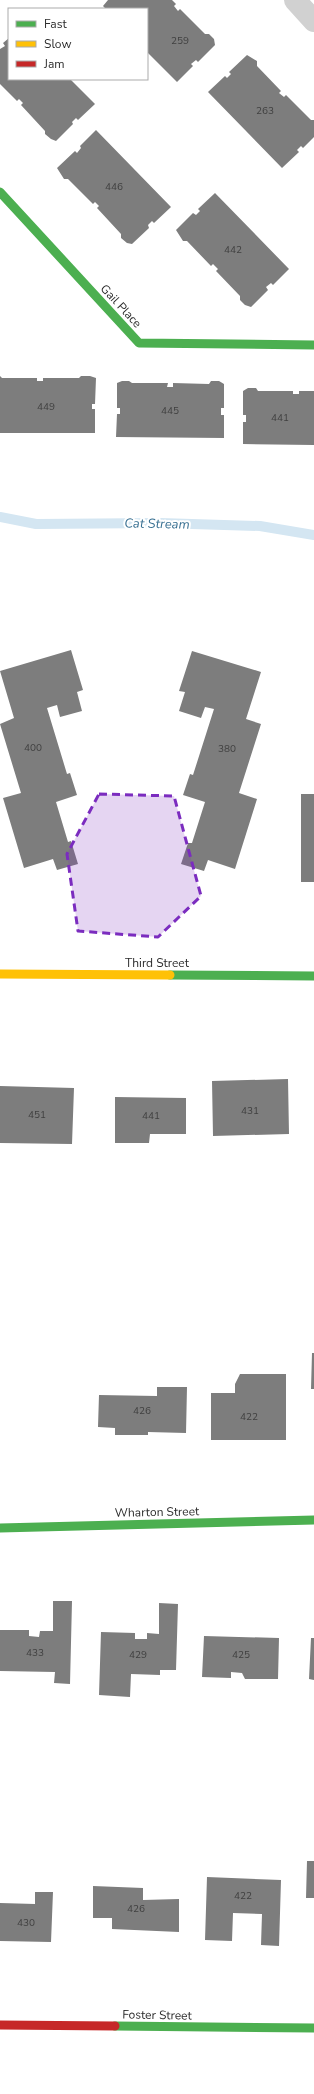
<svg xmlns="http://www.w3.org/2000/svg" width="314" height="2094" viewBox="0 0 314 2094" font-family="'Nunito Sans',sans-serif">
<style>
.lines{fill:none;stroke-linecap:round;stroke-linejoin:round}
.stream{stroke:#d4e6f2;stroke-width:10}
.building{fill:#7d7d7d}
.street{stroke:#d1d1d1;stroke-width:22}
.fast{stroke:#4caf50;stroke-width:9}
.slow{stroke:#ffc107;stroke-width:9}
.jam{stroke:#c62828;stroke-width:9}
.marked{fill:#7b2cbf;fill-opacity:0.2;stroke:#7b2cbf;stroke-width:3;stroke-dasharray:8 5;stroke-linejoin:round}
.labels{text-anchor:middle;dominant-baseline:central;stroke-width:4;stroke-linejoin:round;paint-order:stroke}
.number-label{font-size:10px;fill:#404040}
.street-label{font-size:12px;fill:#2c2c2c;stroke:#fff}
.water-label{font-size:13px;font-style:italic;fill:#376f91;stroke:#fff}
</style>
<rect width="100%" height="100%" fill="#fff"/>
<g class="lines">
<path class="stream" d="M0,517L36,524L160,523L260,526L314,535"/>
</g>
<path class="building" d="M108,0H172L176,4L174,6L178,11L180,9L205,34H209L214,39L215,45L198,62L196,60L191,64L193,66L177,82L147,52V9H106L103,6Z
M9,38V79H70L95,104L78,120L76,118L72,122L73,124L56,141L51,139L45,134V131L21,105L23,103L19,99L17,101L0,84V49L5,46L3,43Z
M247,55L257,61V66L281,91L279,93L284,97L286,95L311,120H314V137L303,148L301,146L297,150L299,152L282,168L208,92L225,76L227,78L231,74L229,72Z
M96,130L171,207L154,223L152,221L148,225L149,228L132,244L127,243L121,238V234L97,208L99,206L95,202L93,204L68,179H64L57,168L75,151L77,153L81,148L80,146Z
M215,193L289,269L273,285L271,283L266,287L268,290L251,307L245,305L240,300V296L216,271L218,269L213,264L211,266L187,241H183L176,230L193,213L196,215L200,211L198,209Z
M0,376L2,378H37V381H43V378H79L81,376H90L96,378L95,404H92V409H95V433H0Z
M122,381H129L132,383H168L167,387H173V383L209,384L211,381H219L224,384V408H221V415H224V438L116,437L117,414H120V408H117V383Z
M248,388H256L258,391H293V394H299V391H314V445L243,444V422H246V415H243V391Z
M71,650L83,690L77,692L82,711L60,717L57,705L47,708L67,774L70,773L77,795L56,802L68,842L71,841L78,864L57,870L53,859L24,868L3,798L21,793L0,724L14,718L0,671Z
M192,651L261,672L246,719L261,724L239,793L257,799L235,869L208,860L204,871L181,864L188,843H192L205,802L183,795L190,774L193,775L214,709L205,707L201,718L179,711L185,692L179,691Z
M301,794H314V882H301Z
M288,1079L289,1134L213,1136L212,1081Z
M0,1086L74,1088L72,1144L0,1143Z
M115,1097L186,1098V1134H150L149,1143H115Z
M312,1353H314V1389H311Z
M240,1374H286V1440H211V1393H235V1384Z
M157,1387H187L186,1433L148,1432V1435H115V1428L98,1427L99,1395L157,1396Z
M53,1601H72L70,1684L54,1683L55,1672L0,1671V1630H29V1636L39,1637L40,1631H53Z
M159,1603L178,1604L176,1670H160V1675L131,1674L130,1697L99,1695L101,1632L135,1633V1639H147V1633L159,1634Z
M204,1636L279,1638L278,1679H245L242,1673L231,1672V1678L202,1677Z
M311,1638H314V1680L309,1679Z
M307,1861H314V1898H306Z
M207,1877L281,1880L279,1946L261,1945L262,1914L233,1913L232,1941L205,1940Z
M93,1886L143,1888V1900L179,1899V1932L112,1929V1918H93Z
M35,1892H53L51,1942L0,1941V1903L35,1904Z"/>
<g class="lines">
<path class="street" d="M295,0L314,21"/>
<path class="fast" d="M0,192L139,343L314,345
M170,975L314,976
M0,1528L314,1520
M115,2026L314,2028"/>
<path class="slow" d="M0,974L170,975"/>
<path class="jam" d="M0,2025L115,2026"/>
</g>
<path class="marked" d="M99,794L174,796L201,896L158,937L78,931L67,854Z"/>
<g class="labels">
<g class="number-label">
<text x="180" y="41">259</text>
<text x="265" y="111">263</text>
<text x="114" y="187">446</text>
<text x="233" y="250">442</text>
<text x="46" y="407">449</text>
<text x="170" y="411">445</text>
<text x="280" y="418">441</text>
<text x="33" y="748">400</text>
<text x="227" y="749">380</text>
<text x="250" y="1111">431</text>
<text x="37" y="1115">451</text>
<text x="151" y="1116">441</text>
<text x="142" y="1411">426</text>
<text x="249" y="1417">422</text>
<text x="35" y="1653">433</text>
<text x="138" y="1655">429</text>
<text x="241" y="1655">425</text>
<text x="243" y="1896">422</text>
<text x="136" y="1909">426</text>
<text x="26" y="1923">430</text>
</g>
<g class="street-label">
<text transform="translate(121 306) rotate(47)">Gail Place</text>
<text x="157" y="963">Third Street</text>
<text transform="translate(157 1512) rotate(-1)">Wharton Street</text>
<text transform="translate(157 2015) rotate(1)">Foster Street</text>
</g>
<g class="water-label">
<text transform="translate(157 524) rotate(1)">Cat Stream</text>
</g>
</g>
<rect x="8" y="8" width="140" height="72" fill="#ffffff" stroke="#ababab"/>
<rect x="16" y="21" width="20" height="6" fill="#4caf50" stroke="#ababab"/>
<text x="44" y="28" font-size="12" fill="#2c2c2c">Fast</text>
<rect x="16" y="41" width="20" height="6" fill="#ffc107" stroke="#ababab"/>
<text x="44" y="48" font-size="12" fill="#2c2c2c">Slow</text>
<rect x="16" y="61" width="20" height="6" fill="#c62828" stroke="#ababab"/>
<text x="44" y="68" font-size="12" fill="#2c2c2c">Jam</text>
</svg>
